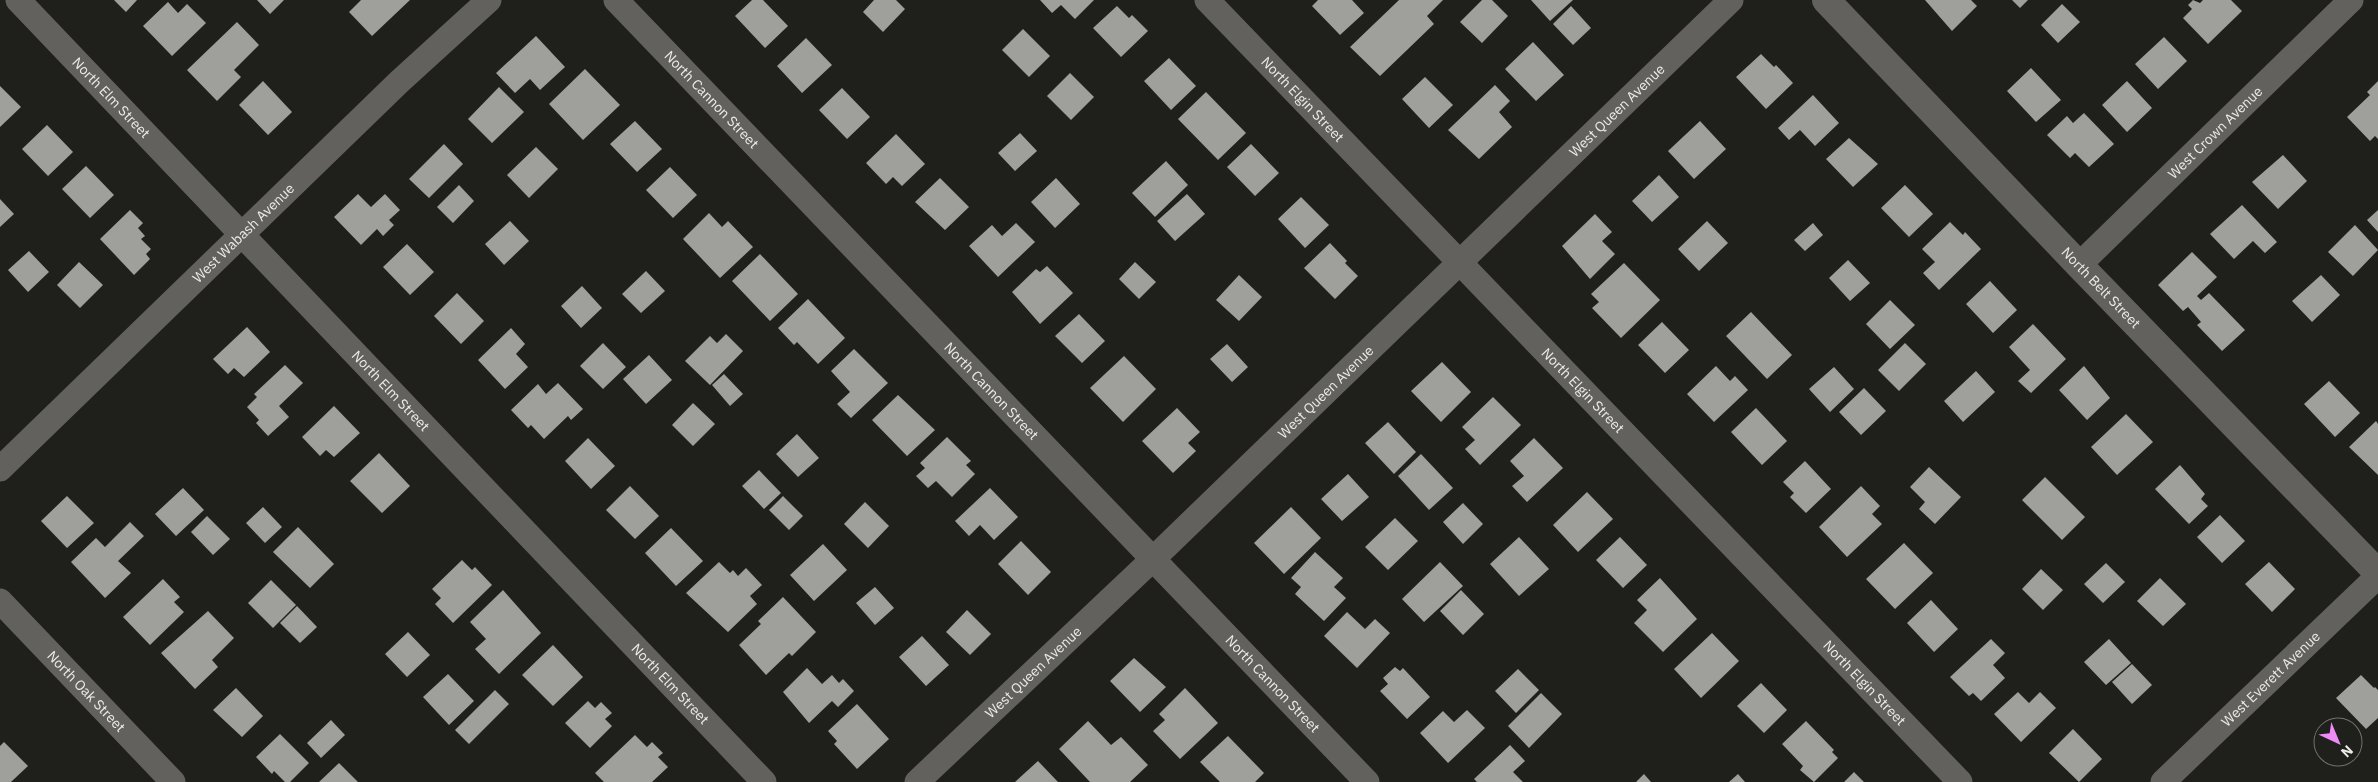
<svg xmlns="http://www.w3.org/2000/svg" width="2378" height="782" viewBox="0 0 2378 782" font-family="'IBM Plex Sans',sans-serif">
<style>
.building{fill:#9f9f9b}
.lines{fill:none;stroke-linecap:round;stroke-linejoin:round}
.minor{stroke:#62615d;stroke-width:25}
.tertiary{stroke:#62615d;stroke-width:28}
.labels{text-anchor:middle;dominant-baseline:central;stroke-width:5;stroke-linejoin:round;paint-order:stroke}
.street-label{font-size:14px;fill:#ebebe8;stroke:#1f1f1c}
</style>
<rect width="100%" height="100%" fill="#1f1f1c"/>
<path class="building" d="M114,0H137L126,12Z
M257,0H284L270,14Z
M361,0H410L372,36L349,12Z
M752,0H763L788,26L765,48L735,16Z
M874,0H896L905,9L883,32L863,12Z
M1040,0H1094L1075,19L1061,5L1052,13Z
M1318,0H1352L1364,13L1340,35L1312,6Z
M1399,0H1443L1427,16L1434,24L1380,76L1350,47Z
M1482,0H1492L1508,16L1482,43L1460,22Z
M1531,0H1573L1550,21Z
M1925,0H1971L1977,6L1952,31Z
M2012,0H2028L2020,8Z
M2193,0L2200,3L2203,0H2231L2242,11L2208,44L2183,18L2192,9L2188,5Z
M168,2L178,13L187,4L206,23L172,56L143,26Z
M2062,4L2080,22L2058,43L2041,25Z
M1117,6L1129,18L1132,15L1148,31L1121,57L1093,28Z
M1571,6L1591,28L1573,45L1553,24Z
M237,22L259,45L234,70L241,77L217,101L187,70Z
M1023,29L1050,56L1029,77L1002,50Z
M536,36L565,67L540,90L530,79L515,93L496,73Z
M2164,37L2187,61L2158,89L2135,64Z
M806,38L832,65L802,93L777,66Z
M1533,42L1564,75L1536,101L1505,69Z
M1761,54L1774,67L1776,65L1793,83L1766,109L1736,77Z
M1169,58L1196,86L1171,110L1144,81Z
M2031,68L2061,100L2036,122L2007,91Z
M585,69L620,105L583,140L549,104Z
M1070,73L1094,97L1071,120L1047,96Z
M1425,77L1453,105L1429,128L1402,99Z
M263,81L292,112L268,135L239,105Z
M2127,81L2152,108L2127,132L2102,105Z
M2378,81V139L2375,136L2370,141L2347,117L2370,95L2367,92Z
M1495,85L1510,101L1499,112L1512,127L1479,159L1448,130Z
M0,86L21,107L0,127Z
M499,87L524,112L492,143L468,119Z
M842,88L870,117L847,139L819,110Z
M1206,92L1246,133L1218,160L1178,119Z
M1813,95L1839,123L1815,146L1800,130L1789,140L1778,128Z
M2084,113L2114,144L2089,167L2075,153L2070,158L2047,135L2067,116L2073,123Z
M635,121L662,149L637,172L610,144Z
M1700,121L1726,149L1694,179L1668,151Z
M47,125L73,152L48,176L22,149Z
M1020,133L1037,151L1015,171L998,153Z
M896,134L925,164L902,186L893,177L886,184L866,163Z
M1849,138L1878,164L1853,187L1826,159Z
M444,144L463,164L429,198L409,179Z
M1251,144L1279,173L1255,196L1227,167Z
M536,147L558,169L529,198L507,175Z
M2283,155L2307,181L2278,209L2252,182Z
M1166,161L1188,185L1155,217L1132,193Z
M86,166L114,195L90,218L62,189Z
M670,167L697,195L673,218L646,190Z
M1659,175L1679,197L1652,222L1632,201Z
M940,178L969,207L945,230L915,202Z
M1056,178L1080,204L1055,228L1031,202Z
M459,185L474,201L453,223L437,207Z
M1905,185L1933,214L1909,237L1881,208Z
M358,194L371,207L385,194L400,210L389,220L394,225L383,236L377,229L361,245L334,217Z
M1187,194L1205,214L1175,241L1157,221Z
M1301,197L1329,225L1305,248L1278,219Z
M0,199L14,214L0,227Z
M2242,205L2277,242L2265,253L2253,241L2234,259L2210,234Z
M130,210L143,223L138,228L145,236L141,239L151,249L146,254L150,259L134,275L100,239Z
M2378,210V232L2367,220Z
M709,213L722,227L728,221L753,247L720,278L683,239Z
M1595,214L1612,232L1602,241L1615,254L1590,279L1562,246Z
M510,221L529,241L504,265L485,244Z
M1707,221L1728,243L1699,271L1678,249Z
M1950,222L1963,235L1965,232L1981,249L1939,290L1923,273L1935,262L1922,249Z
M1016,223L1035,242L998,277L969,246L992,225L1002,236Z
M1813,223L1823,235L1805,251L1794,240Z
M2355,225L2378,250L2353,276L2328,252Z
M1330,243L1347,261L1345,263L1358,276L1335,299L1304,268Z
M407,244L434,272L410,295L383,267Z
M29,251L49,272L28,292L8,270Z
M2192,252L2217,277L2197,296L2201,300L2209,293L2245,330L2222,351L2197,325L2201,322L2188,307L2183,311L2158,285Z
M760,254L798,294L770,321L732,281Z
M1848,260L1870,283L1850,301L1829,278Z
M79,262L103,285L80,308L57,285Z
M1135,262L1156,282L1139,299L1119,279Z
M1624,263L1660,300L1621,338L1592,308L1599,302L1591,294Z
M1047,266L1073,293L1040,324L1012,292L1036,269L1040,272Z
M646,271L665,291L641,313L622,294Z
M1239,275L1262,297L1239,321L1216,300Z
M2321,275L2340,295L2312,322L2292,301Z
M1990,281L2017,310L1993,333L1966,304Z
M582,286L602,308L581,328L561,306Z
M457,293L484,321L461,344L434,316Z
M808,299L845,338L818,364L797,342L794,345L778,328Z
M1890,300L1915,325L1890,349L1866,324Z
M1751,312L1792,355L1767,379L1726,336Z
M1079,314L1105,341L1082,363L1055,336Z
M1662,322L1689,350L1665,373L1638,345Z
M2033,324L2066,359L2031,393L2018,381L2030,370L2009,347Z
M247,327L270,352L244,377L234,368L228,374L213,359Z
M511,328L525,344L516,354L528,367L505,389L478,360Z
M726,334L743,351L710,385L685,361L710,336L717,343Z
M603,343L626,367L603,389L580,366Z
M1905,343L1926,364L1899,391L1878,370Z
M1227,344L1248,367L1232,382L1210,359Z
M854,349L888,383L851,418L837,404L850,392L831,371Z
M649,355L672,380L646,404L623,379Z
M1124,356L1156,389L1123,422L1090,388Z
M1442,362L1471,392L1441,422L1411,391Z
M285,365L303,383L279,406L289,417L268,436L256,423L259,420L247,407L257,397L254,394Z
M1716,366L1730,381L1735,376L1748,390L1714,422L1687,394Z
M2084,366L2110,398L2087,420L2059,390Z
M1834,367L1854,389L1830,412L1809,389Z
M1976,371L1995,392L1963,422L1944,401Z
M724,374L743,394L730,406L712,385Z
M2329,381L2360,413L2335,437L2304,404Z
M558,383L583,409L571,420L568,416L544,439L531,425L528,428L511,410L538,384L546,394Z
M1864,388L1886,411L1861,435L1839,412Z
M898,395L935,430L907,456L872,420Z
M1493,397L1521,425L1480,465L1465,449L1475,440L1462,427Z
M693,403L715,424L693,446L672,425Z
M334,406L360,433L334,457L326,450L320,456L302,437Z
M1177,408L1200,432L1188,443L1196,451L1173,473L1142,441Z
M1756,408L1787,441L1762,465L1731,432Z
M2126,414L2153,442L2117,475L2091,447Z
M2376,421L2378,424V475L2349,447Z
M1388,422L1416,452L1394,474L1365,443Z
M797,434L819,458L798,477L776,454Z
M947,437L971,461L966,465L975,474L952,497L936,481L928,488L916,476L925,468L920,463Z
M588,438L615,466L591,489L565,461Z
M1534,438L1563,468L1527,502L1512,486L1524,476L1510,461Z
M379,453L410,486L382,513L350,481Z
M1421,454L1453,488L1429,510L1398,476Z
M1805,461L1831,489L1806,513L1790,497L1794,493L1783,482Z
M2180,465L2205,494L2201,499L2208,506L2189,524L2155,489Z
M1929,467L1961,497L1935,524L1919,509L1925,502L1910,487Z
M759,470L781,493L764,509L742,486Z
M1348,474L1369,497L1342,521L1321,499Z
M2045,477L2085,517L2062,540L2022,500Z
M630,486L659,516L635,539L606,510Z
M1861,486L1880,506L1872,514L1882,524L1847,557L1819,527Z
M183,488L204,510L176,536L155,514Z
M990,488L1018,517L994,540L980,525L969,536L955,521Z
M1587,492L1613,519L1578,552L1553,525Z
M67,496L94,523L67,548L41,521Z
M783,496L803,516L789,530L769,510Z
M865,502L889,526L868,548L844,524Z
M1463,503L1483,524L1463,544L1443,522Z
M263,507L282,527L265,543L246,523Z
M1291,507L1321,538L1284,574L1254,543Z
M2220,515L2245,541L2222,563L2197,537Z
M207,516L230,539L213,555L191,532Z
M1395,518L1418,541L1388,570L1365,547Z
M130,522L144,536L118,561L131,573L105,598L71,562L96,538L105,547Z
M298,527L334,564L310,588L273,552Z
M671,528L703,561L676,586L645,553Z
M1519,537L1549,569L1519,596L1490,564Z
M1620,537L1647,565L1623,588L1596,560Z
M1021,541L1051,572L1028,595L998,564Z
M1904,543L1933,573L1895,609L1866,579Z
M823,544L847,570L814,601L790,575Z
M1315,552L1343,578L1334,587L1346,598L1324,621L1295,594L1301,587L1291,578Z
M462,560L472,570L475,567L492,585L453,623L435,604L441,598L432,589Z
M719,562L730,573L733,570L738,576L746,568L762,585L750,596L757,604L728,632L686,593Z
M1440,562L1463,586L1424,622L1402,599Z
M2269,562L2295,589L2272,612L2245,584Z
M2106,563L2125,582L2103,603L2084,584Z
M2041,569L2063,590L2043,610L2022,589Z
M1660,578L1697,619L1663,652L1634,623L1647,610L1637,600Z
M2160,578L2186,604L2163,626L2137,601Z
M163,579L180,597L174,602L184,612L150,645L123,617Z
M271,580L296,605L273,628L248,603Z
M875,587L894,608L875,625L856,603Z
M503,590L541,633L499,674L475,649L486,639L470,622Z
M1461,590L1484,614L1463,635L1440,611Z
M783,597L816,632L792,656L789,653L766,675L739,645L761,624L758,621Z
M1931,600L1958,629L1934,652L1907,623Z
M297,606L317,627L300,643L280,623Z
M967,610L991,634L970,655L946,632Z
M208,611L234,638L212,660L218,667L195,689L161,653Z
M1347,612L1365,629L1375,619L1390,633L1357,668L1324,636Z
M408,632L430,655L407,677L385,654Z
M1712,633L1739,661L1701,698L1674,669Z
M922,636L949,665L926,686L899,657Z
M1991,639L2005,653L1993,665L2005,678L1981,701L1973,693L1969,696L1950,677Z
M2109,639L2131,663L2106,685L2084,662Z
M553,645L583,677L553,706L522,675Z
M1134,658L1166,687L1140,712L1110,681Z
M2132,664L2152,685L2132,704L2112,682Z
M1395,667L1400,671L1403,668L1430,697L1407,719L1380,691L1388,684L1383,678Z
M807,668L822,684L832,675L839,683L843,679L854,691L838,707L832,701L809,723L783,692Z
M1518,669L1539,690L1516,713L1495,691Z
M448,674L474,701L449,725L423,697Z
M2361,675L2374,688L2375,687L2378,690V718L2366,729L2336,698Z
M1761,683L1787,710L1764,733L1737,706Z
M236,688L263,716L242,737L213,710Z
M1185,688L1218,723L1180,759L1153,731L1165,720L1159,714Z
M495,690L509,704L469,744L455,730Z
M2018,692L2029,703L2040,692L2056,708L2021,742L1994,714Z
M1541,693L1562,714L1529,748L1508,726Z
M588,701L595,708L601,702L612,713L605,719L612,726L590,748L565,723Z
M857,704L889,739L857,769L834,744L837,741L828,731Z
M1467,710L1485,728L1448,763L1420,733L1443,711L1454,722Z
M331,720L345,735L321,758L307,743Z
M1088,721L1111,745L1121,737L1148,765L1130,782H1090L1059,749Z
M1806,721L1834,750L1832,752L1838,758L1814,782L1800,770L1803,766L1782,744Z
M2073,729L2102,759L2079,782L2049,753Z
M280,734L309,763L290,782H285L274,771L272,774L256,757Z
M635,735L647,747L652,742L663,753L658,757L668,767L652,782H604L595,773Z
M1228,736L1264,773L1255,782H1220L1200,762Z
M4,742L28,766L11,782H0V746Z
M1510,745L1525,761L1513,772L1523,782H1477L1474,779Z
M1038,761L1058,782H1015Z
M339,763L358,782H319Z
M1854,772L1864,782H1844Z
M1644,774L1651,782H1636Z
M1738,774L1745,782H1729Z"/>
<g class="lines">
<g class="minor">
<path id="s1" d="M18,0L764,782"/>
<path id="s2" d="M616,0L1367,782"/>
<path id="s3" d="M1207,0L1960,782"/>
<path id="s4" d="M2079,265L2351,0"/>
<path id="s5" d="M0,469L399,82L489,0"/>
<path id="s6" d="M0,601L173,782"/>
<path id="s7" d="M917,782L1153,559L1731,0"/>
<path id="s8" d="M2163,782L2378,576"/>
</g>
<path class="tertiary" id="s9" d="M1826,0L2079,265L2378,573"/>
</g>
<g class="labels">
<g class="street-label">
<text stroke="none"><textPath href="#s1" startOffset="135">North Elm Street</textPath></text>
<text stroke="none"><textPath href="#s2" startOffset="138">North Cannon Street</textPath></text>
<text stroke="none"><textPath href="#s3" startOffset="138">North Elgin Street</textPath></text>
<text stroke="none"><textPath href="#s7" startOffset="970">West Queen Avenue</textPath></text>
<text stroke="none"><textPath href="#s4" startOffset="190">West Crown Avenue</textPath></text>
<text stroke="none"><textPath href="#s5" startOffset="339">West Wabash Avenue</textPath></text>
<text stroke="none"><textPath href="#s9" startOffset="398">North Belt Street</textPath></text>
<text stroke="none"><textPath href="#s1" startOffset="540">North Elm Street</textPath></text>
<text stroke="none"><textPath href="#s2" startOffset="542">North Cannon Street</textPath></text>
<text stroke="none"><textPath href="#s3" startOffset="542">North Elgin Street</textPath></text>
<text stroke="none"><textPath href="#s7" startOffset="565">West Queen Avenue</textPath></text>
<text stroke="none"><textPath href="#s7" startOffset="160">West Queen Avenue</textPath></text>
<text stroke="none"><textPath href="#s8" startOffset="149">West Everett Avenue</textPath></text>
<text stroke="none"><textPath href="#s2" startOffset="948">North Cannon Street</textPath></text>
<text stroke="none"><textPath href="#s3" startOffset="948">North Elgin Street</textPath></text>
<text stroke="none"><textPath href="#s1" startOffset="945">North Elm Street</textPath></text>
<text stroke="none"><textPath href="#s6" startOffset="125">North Oak Street</textPath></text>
</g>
</g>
<g transform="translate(2338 742) rotate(136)"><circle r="24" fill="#1f1f1c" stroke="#71716e"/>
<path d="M0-4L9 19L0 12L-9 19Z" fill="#ef8bf7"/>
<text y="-8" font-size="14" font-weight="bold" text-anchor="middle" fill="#ebebe8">N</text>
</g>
</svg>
